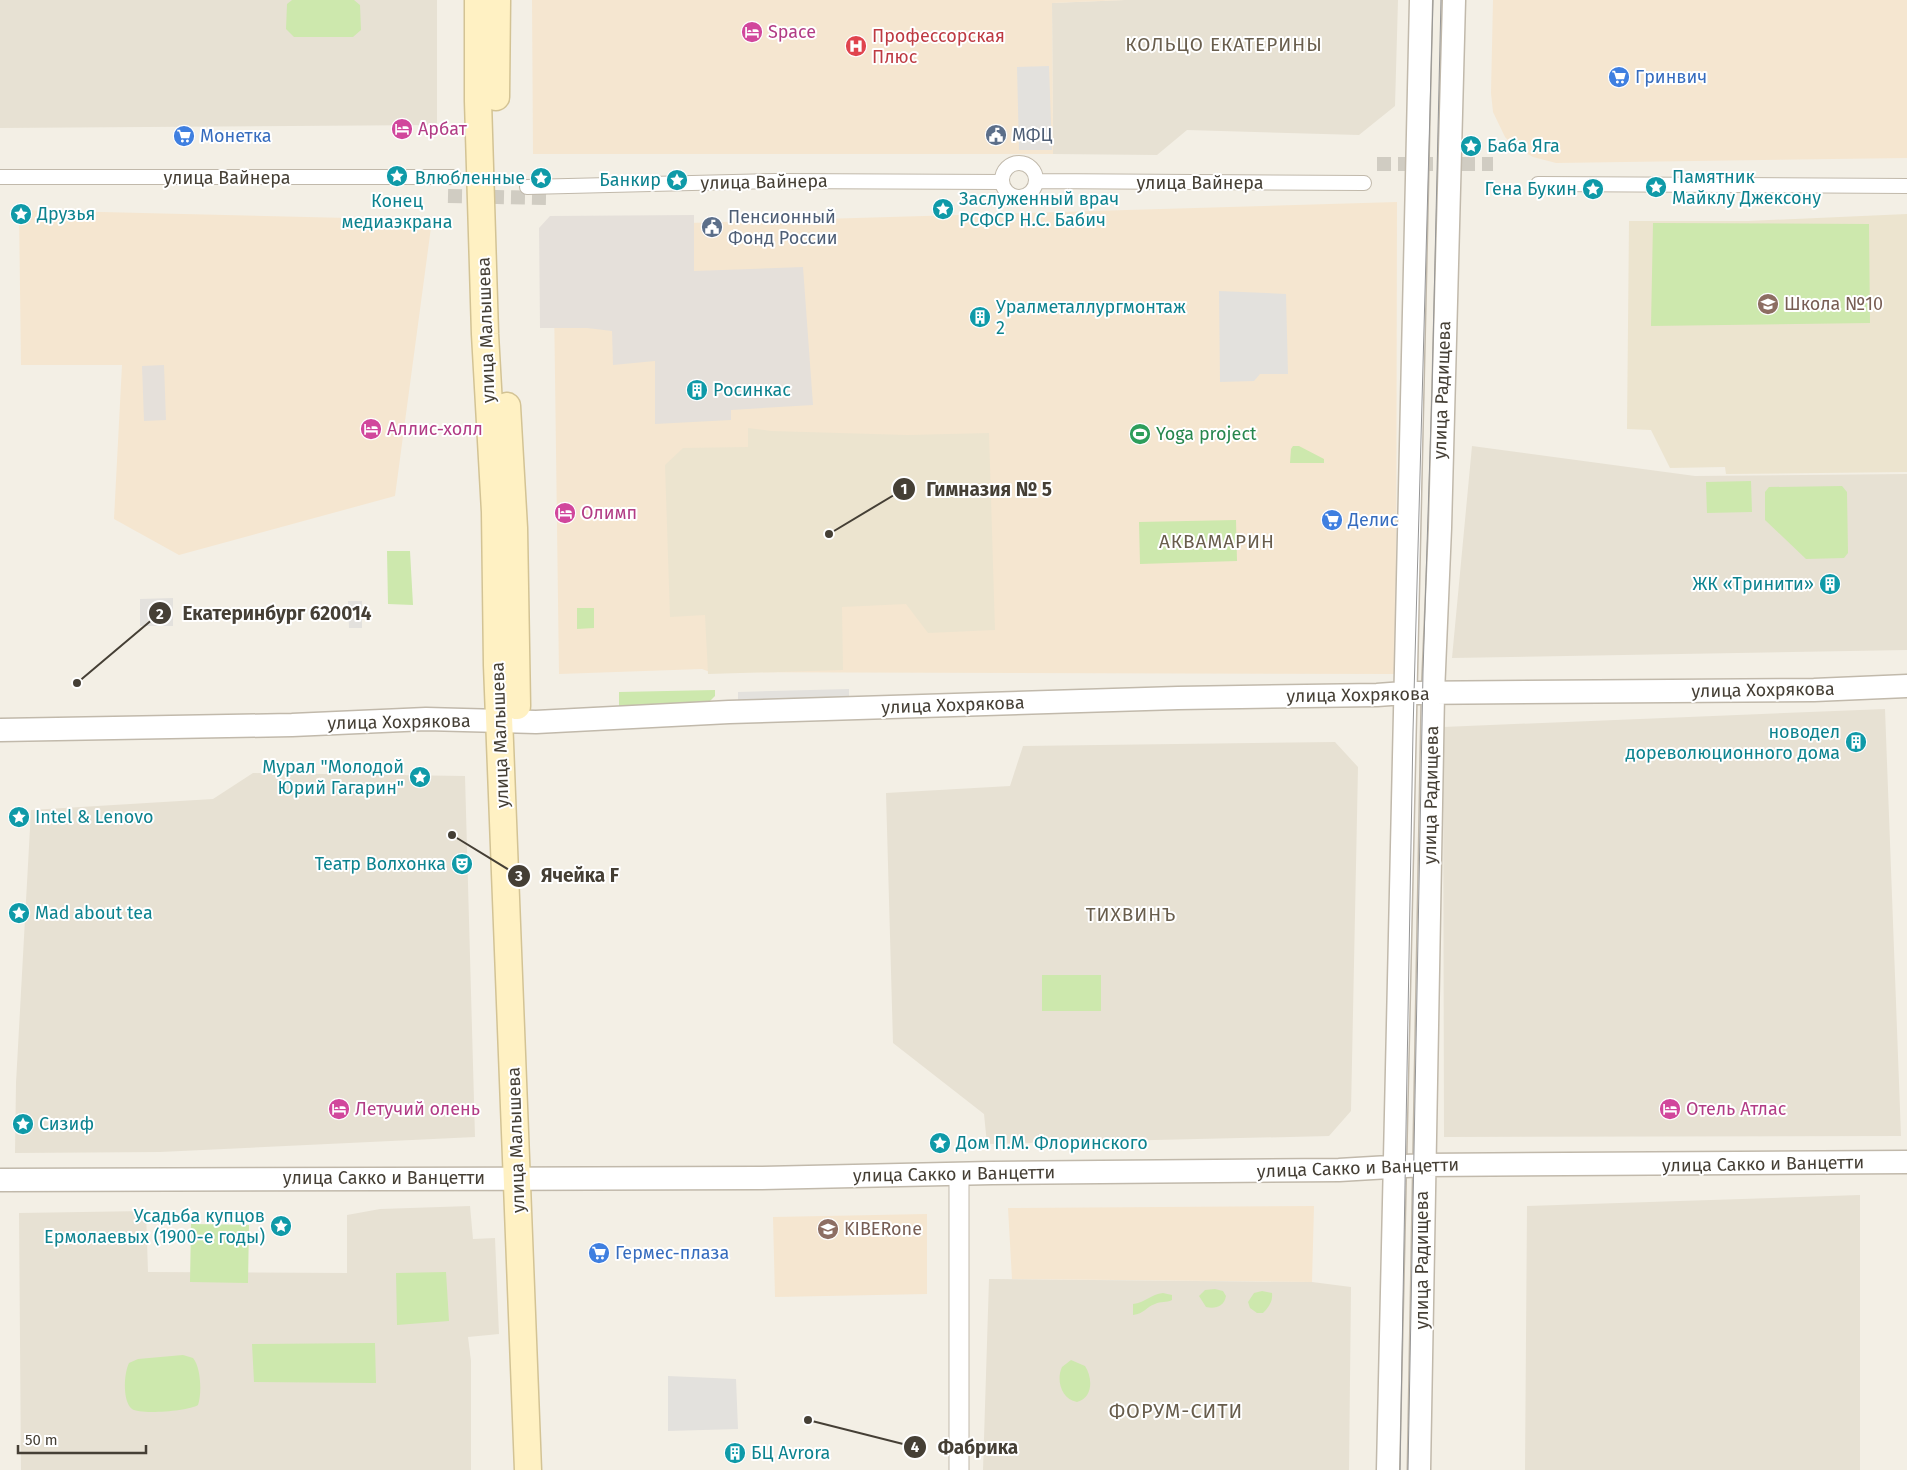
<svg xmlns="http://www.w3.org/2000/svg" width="1907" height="1470" viewBox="0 0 1907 1470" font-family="'Fira Sans',sans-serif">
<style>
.residential{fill:#e7e1d3}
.commercial{fill:#f5e6d0}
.industrial{fill:#e5e0da}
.education{fill:#ece4cf}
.green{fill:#cde8ad}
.parking{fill:#e3e1dd}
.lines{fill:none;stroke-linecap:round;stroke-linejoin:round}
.pedestrian-tunnel{stroke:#d0ccc2;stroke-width:14;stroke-dasharray:14 7;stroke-linecap:butt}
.pedestrian-casing{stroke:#c1b9ab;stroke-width:16}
.minor-casing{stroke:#c1b9ab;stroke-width:21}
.tertiary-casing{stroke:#c1b9ab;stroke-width:25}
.secondary-casing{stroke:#d3c394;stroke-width:29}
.pedestrian{stroke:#fff;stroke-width:14}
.minor{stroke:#fff;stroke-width:19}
.tertiary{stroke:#fff;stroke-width:22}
.secondary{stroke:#fff1c3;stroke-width:26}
.tram{stroke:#959595;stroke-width:1}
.labels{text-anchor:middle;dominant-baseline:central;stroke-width:4;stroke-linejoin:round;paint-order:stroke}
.hotel-label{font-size:18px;fill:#b23c85;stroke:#fff;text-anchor:start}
.health-label{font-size:18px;fill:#be3a42;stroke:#fff;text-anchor:start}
.shop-label{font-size:18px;fill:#366cbe;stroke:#fff;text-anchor:start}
.service-label{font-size:18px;fill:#4e5e75;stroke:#fff;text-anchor:start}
.culture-label{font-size:18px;fill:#0d838f;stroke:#fff;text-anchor:start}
.street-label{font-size:18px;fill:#453f35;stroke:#fff}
.education-label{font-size:18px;fill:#785e54;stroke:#fff;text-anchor:start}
.leisure-label{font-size:18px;fill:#27864d;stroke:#fff;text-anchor:start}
.neighbourhood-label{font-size:19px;letter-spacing:1px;fill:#685d4c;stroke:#fff}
.quarter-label{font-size:20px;letter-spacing:1px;fill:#685d4c;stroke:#fff}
.leader{fill:none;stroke:#453f35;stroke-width:2}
.callout-dot{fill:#453f35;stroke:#fff;stroke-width:2}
.mark-label{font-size:15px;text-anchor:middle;font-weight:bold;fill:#fff}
.callout-label{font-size:19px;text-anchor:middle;font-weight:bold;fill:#453f35;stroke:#fff;stroke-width:4;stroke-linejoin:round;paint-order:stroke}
</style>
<rect width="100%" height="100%" fill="#f3efe5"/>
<path class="residential" d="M0,0H437V125L0,128Z
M1125,0H1398L1395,106L1359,135L1187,130L1157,155L1053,154L1052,3Z
M1472,446L1695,476L1907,474V650L1452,658Z
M1885,709L1901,1136L1444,1137L1443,727Z
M1335,742L1358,767L1351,1111L1329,1136L987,1144L984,1114L893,1043L886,793L1010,786L1023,746Z
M253,773L465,776L475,1137L160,1152L15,1153L16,1083L31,810L213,799Z
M1860,1195V1470H1525L1527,1206Z
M470,1206L473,1239L495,1238L499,1334L468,1337L471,1361V1470H21L19,1213L146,1211L148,1272L347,1273V1215L380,1209Z
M989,1279L1312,1282L1351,1287L1349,1470H983Z"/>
<path class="commercial" d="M532,0H1125L1052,3L1053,154H533Z
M1493,0H1907V158L1556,163L1533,157L1515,147L1505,137L1493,112L1491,93Z
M1397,202L1396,674L710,672L702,669L559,674L553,227Z
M19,210L432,220L395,496L179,555L114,519L122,365H21Z
M1314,1206L1312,1282L1012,1279L1008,1208Z
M927,1214V1294L775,1297L773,1217Z"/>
<path class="industrial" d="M694,215V271L803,267L813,405L731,410V420L655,424V361L613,365L612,331L587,328H540L539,228L550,216Z
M164,365L166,420L144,421L142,366Z"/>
<path class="education" d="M1907,214V472L1726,474L1725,467L1670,468L1651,430L1627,429L1629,221H1748Z
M748,428L771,431L908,435L989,433L995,630L928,633L906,604L842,607L843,670L708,674L705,615L670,617L665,465L683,448L748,447Z"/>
<path class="green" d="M292,0H354L360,5L361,30L353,37H294L286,29L287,4Z
M1653,223L1869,224L1870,323L1651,326Z
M1293,446H1299L1324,459V463H1290L1291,449Z
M1751,481L1752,512L1707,513L1706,482Z
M1842,486L1847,492L1848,553L1844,558L1806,559L1765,520V492L1769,487Z
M1236,520L1237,561L1140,564L1139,522Z
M387,551H410L413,605L388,604Z
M577,608H594V628L577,629Z
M715,690V696L707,704L619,707V692Z
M1042,975H1101V1011H1042Z
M191,1224L249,1225L248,1283L190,1282Z
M446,1272L449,1321L397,1325L396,1273Z
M1215,1289L1223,1291L1226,1296C1224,1307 1215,1309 1206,1307L1199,1296L1205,1290Z
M1262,1291L1272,1293C1273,1301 1269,1307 1263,1313H1257L1250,1308L1248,1302L1254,1293Z
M1163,1293L1172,1295V1300C1166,1303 1161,1301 1155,1304C1146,1307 1144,1314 1133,1315V1304C1145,1303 1151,1294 1163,1293Z
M375,1343L376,1383L254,1382L252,1344Z
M183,1355L193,1358C201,1367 202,1394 198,1405C189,1411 140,1415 132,1409C122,1401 124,1373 129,1363L138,1359Z
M1071,1360L1085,1366C1093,1378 1093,1398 1077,1402C1061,1399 1056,1380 1062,1367Z"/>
<path class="parking" d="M1049,66L1052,150H1019L1017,67Z
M1219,291L1286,294L1288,374H1260L1254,381L1220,382Z
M173,598V626H140V599Z
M348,601H362V628H349Z
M849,689V703L738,705V692Z
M668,1376L736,1379L738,1429L668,1431Z"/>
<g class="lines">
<path class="pedestrian-tunnel" d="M1377,164H1493
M448,196L547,198"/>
<g class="pedestrian-casing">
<path id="pedestrian" d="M1002 180a17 17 0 1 1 34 0a17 17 0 1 1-34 0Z
M0,177H454
M1037,181L1364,183
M1538,184L1907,186
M527,187L776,181L1002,182"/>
</g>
<g class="minor-casing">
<path id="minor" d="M959,1470V1175"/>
</g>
<g class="tertiary-casing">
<path id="tertiary" d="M0,730L292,725L426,719L536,722L729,712L1178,698L1377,695L1404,693L1814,690L1907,686
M0,1180L759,1178L992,1173L1339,1170L1423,1165L1907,1162
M1388,1470L1421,0
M1419,1470L1433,693L1440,528L1454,0"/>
</g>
<g class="secondary-casing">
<path id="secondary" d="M478,0V101L485,334L495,512L497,665L528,1470
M496,97L497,0
M507,406L514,528L517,706"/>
</g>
<use href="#pedestrian" class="pedestrian"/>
<use href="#minor" class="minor"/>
<use href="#tertiary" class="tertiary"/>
<use href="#secondary" class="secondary"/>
<path class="tram" d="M1400,1470L1413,731L1433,0
M1408,1470L1423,672L1432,390L1441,0"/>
</g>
<defs>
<g id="hotel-disc" transform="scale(1.125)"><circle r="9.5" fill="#d1479c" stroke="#fff"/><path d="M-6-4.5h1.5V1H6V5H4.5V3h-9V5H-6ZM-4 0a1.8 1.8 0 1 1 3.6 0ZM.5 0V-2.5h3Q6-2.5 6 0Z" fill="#fff"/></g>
<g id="hospital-disc" transform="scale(1.125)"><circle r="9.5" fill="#e0444e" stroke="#fff"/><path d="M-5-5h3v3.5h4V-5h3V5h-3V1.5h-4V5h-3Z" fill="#fff"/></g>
<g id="supermarket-disc" transform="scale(1.125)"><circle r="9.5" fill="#3f7fe0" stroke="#fff"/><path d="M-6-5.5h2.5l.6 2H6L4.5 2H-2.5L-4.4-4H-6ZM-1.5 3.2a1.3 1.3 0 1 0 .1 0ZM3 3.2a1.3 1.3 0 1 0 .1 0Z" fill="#fff"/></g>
<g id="civic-disc" transform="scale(1.125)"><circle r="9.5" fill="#5c6f8a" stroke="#fff"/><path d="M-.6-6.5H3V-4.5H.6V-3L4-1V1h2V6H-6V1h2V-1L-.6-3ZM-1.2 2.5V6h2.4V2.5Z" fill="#fff"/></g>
<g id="sight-disc" transform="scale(1.125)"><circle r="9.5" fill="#0f9aa8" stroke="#fff"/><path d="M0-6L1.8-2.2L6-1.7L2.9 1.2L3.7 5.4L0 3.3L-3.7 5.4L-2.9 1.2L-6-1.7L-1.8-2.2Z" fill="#fff"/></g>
<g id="school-disc" transform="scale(1.125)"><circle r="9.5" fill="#8d6e63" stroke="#fff"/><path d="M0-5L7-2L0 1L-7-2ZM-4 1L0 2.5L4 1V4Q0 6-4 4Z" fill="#fff"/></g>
<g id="building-disc" transform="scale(1.125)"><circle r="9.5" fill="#0f9aa8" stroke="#fff"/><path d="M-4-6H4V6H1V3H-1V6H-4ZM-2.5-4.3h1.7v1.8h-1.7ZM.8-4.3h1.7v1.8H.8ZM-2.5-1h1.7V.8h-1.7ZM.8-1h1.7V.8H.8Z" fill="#fff"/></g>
<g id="stadium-disc" transform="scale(1.125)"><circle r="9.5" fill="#2e9e5b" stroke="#fff"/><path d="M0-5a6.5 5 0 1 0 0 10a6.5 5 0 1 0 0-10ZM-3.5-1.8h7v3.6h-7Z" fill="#fff"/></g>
<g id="theatre-disc" transform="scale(1.125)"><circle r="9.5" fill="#0f9aa8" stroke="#fff"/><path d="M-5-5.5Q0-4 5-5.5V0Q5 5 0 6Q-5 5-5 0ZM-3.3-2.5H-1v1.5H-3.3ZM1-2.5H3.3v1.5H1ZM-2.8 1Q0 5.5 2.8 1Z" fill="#fff"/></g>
</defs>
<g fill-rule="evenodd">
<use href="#hotel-disc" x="752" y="32"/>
<use href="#hospital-disc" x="856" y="46"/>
<use href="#supermarket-disc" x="1619" y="77"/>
<use href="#hotel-disc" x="402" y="129"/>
<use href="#civic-disc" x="996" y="135"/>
<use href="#supermarket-disc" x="184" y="136"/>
<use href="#sight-disc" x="1471" y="146"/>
<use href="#sight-disc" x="397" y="176"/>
<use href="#sight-disc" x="541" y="178"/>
<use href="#sight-disc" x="677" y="180"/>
<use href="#sight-disc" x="1656" y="187"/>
<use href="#sight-disc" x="1593" y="189"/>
<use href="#sight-disc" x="943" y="209"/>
<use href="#sight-disc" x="21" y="214"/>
<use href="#civic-disc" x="712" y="227"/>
<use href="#school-disc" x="1768" y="304"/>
<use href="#building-disc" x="980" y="317"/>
<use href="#building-disc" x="697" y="390"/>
<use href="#hotel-disc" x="371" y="429"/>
<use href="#stadium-disc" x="1140" y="434"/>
<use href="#hotel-disc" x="565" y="513"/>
<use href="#supermarket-disc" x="1332" y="520"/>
<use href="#building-disc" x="1830" y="584"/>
<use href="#building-disc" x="1856" y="742"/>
<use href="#sight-disc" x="420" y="777"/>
<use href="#sight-disc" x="19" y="817"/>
<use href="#theatre-disc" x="462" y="864"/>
<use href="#sight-disc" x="19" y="913"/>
<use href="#hotel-disc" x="339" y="1109"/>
<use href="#hotel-disc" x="1670" y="1109"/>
<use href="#sight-disc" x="23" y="1124"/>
<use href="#sight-disc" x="940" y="1143"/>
<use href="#sight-disc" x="281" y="1226"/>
<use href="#school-disc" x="828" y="1229"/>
<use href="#supermarket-disc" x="599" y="1253"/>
<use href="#building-disc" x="735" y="1453"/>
</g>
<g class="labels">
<g class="hotel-label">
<text x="768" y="32">Space</text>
<text x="418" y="129">Арбат</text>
<text x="387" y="429">Аллис-холл</text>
<text x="581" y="513">Олимп</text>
<text x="355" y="1109">Летучий олень</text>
<text x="1686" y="1109">Отель Атлас</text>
</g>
<g class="health-label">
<text x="872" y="36">Профессорская<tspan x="872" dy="21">Плюс</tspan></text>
</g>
<g class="shop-label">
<text x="1635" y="77">Гринвич</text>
<text x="200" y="136">Монетка</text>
<text x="1348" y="520">Делис</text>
<text x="615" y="1253">Гермес-плаза</text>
</g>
<g class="service-label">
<text x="1012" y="135">МФЦ</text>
<text x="728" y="217">Пенсионный<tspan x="728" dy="21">Фонд России</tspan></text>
</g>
<g class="culture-label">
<text x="1487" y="146">Баба Яга</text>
<text x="1672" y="177">Памятник<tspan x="1672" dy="21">Майклу Джексону</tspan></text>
<text x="525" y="178" text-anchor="end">Влюбленные</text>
<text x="661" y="180" text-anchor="end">Банкир</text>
<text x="1577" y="189" text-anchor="end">Гена Букин</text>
<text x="959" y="199">Заслуженный врач<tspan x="959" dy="21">РСФСР Н.С. Бабич</tspan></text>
<text x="397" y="201" text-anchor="middle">Конец<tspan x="397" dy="21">медиаэкрана</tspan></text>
<text x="37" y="214">Друзья</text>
<text x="996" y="307">Уралметаллургмонтаж<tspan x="996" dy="21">2</tspan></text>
<text x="713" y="390">Росинкас</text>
<text x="1814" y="584" text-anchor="end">ЖК «Тринити»</text>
<text x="1840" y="732" text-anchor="end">новодел<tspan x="1840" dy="21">дореволюционного дома</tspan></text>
<text x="404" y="767" text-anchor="end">Мурал "Молодой<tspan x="404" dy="21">Юрий Гагарин"</tspan></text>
<text x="35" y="817">Intel &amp; Lenovo</text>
<text x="446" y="864" text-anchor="end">Театр Волхонка</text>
<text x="35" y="913">Mad about tea</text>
<text x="39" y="1124">Сизиф</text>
<text x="956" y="1143">Дом П.М. Флоринского</text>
<text x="265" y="1216" text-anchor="end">Усадьба купцов<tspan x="265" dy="21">Ермолаевых (1900-е годы)</tspan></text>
<text x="751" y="1453">БЦ Avrora</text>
</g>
<g class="street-label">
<text x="227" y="178">улица Вайнера</text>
<text transform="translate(764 182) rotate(-1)">улица Вайнера</text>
<text x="1200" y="183">улица Вайнера</text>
<text transform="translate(486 330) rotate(-92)">улица Малышева</text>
<text transform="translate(1442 390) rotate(-88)">улица Радищева</text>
<text transform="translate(1763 690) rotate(-1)">улица Хохрякова</text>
<text transform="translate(1358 695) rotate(-1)">улица Хохрякова</text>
<text transform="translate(953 705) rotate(-2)">улица Хохрякова</text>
<text transform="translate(399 722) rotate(-1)">улица Хохрякова</text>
<text transform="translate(500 735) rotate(-92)">улица Малышева</text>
<text transform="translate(1431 795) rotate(-89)">улица Радищева</text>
<text transform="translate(516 1140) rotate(-92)">улица Малышева</text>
<text transform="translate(1763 1164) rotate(-1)">улица Сакко и Ванцетти</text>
<text transform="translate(1358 1168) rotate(-2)">улица Сакко и Ванцетти</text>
<text transform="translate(954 1174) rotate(-1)">улица Сакко и Ванцетти</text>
<text x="384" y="1178">улица Сакко и Ванцетти</text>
<text transform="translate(1422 1260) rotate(-90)">улица Радищева</text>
</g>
<g class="education-label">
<text x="1784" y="304">Школа №10</text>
<text x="844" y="1229">KIBERone</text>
</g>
<g class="leisure-label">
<text x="1156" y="434">Yoga projeсt</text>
</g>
<g class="neighbourhood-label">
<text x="1224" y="44">КОЛЬЦО ЕКАТЕРИНЫ</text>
<text x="1217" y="541">АКВАМАРИН</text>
<text x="1131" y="914">ТИХВИНЪ</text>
</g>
<g class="quarter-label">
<text x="1176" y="1411">ФОРУМ-СИТИ</text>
</g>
</g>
<path class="leader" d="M829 534L904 489M77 683L160 613M452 835L519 876M808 1420L915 1447"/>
<g class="callout-dot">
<circle cx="829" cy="534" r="5"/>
<circle cx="77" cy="683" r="5"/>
<circle cx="452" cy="835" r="5"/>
<circle cx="808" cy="1420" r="5"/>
<circle cx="904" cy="489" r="12"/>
<circle cx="160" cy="613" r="12"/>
<circle cx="519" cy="876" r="12"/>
<circle cx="915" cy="1447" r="12"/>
</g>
<g class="mark-label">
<text x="904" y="494">1</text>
<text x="160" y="619">2</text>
<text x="519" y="881">3</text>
<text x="915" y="1452">4</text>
</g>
<g class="callout-label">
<text x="989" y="496">Гимназия № 5</text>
<text x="277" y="620">Екатеринбург 620014</text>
<text x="580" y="882">Ячейка F</text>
<text x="978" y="1454">Фабрика</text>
</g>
<path d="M18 1445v8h128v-8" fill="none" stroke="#453f35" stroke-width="2.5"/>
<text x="25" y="1445" font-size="15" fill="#453f35" stroke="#ffffff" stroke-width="4" paint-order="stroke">50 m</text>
</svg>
